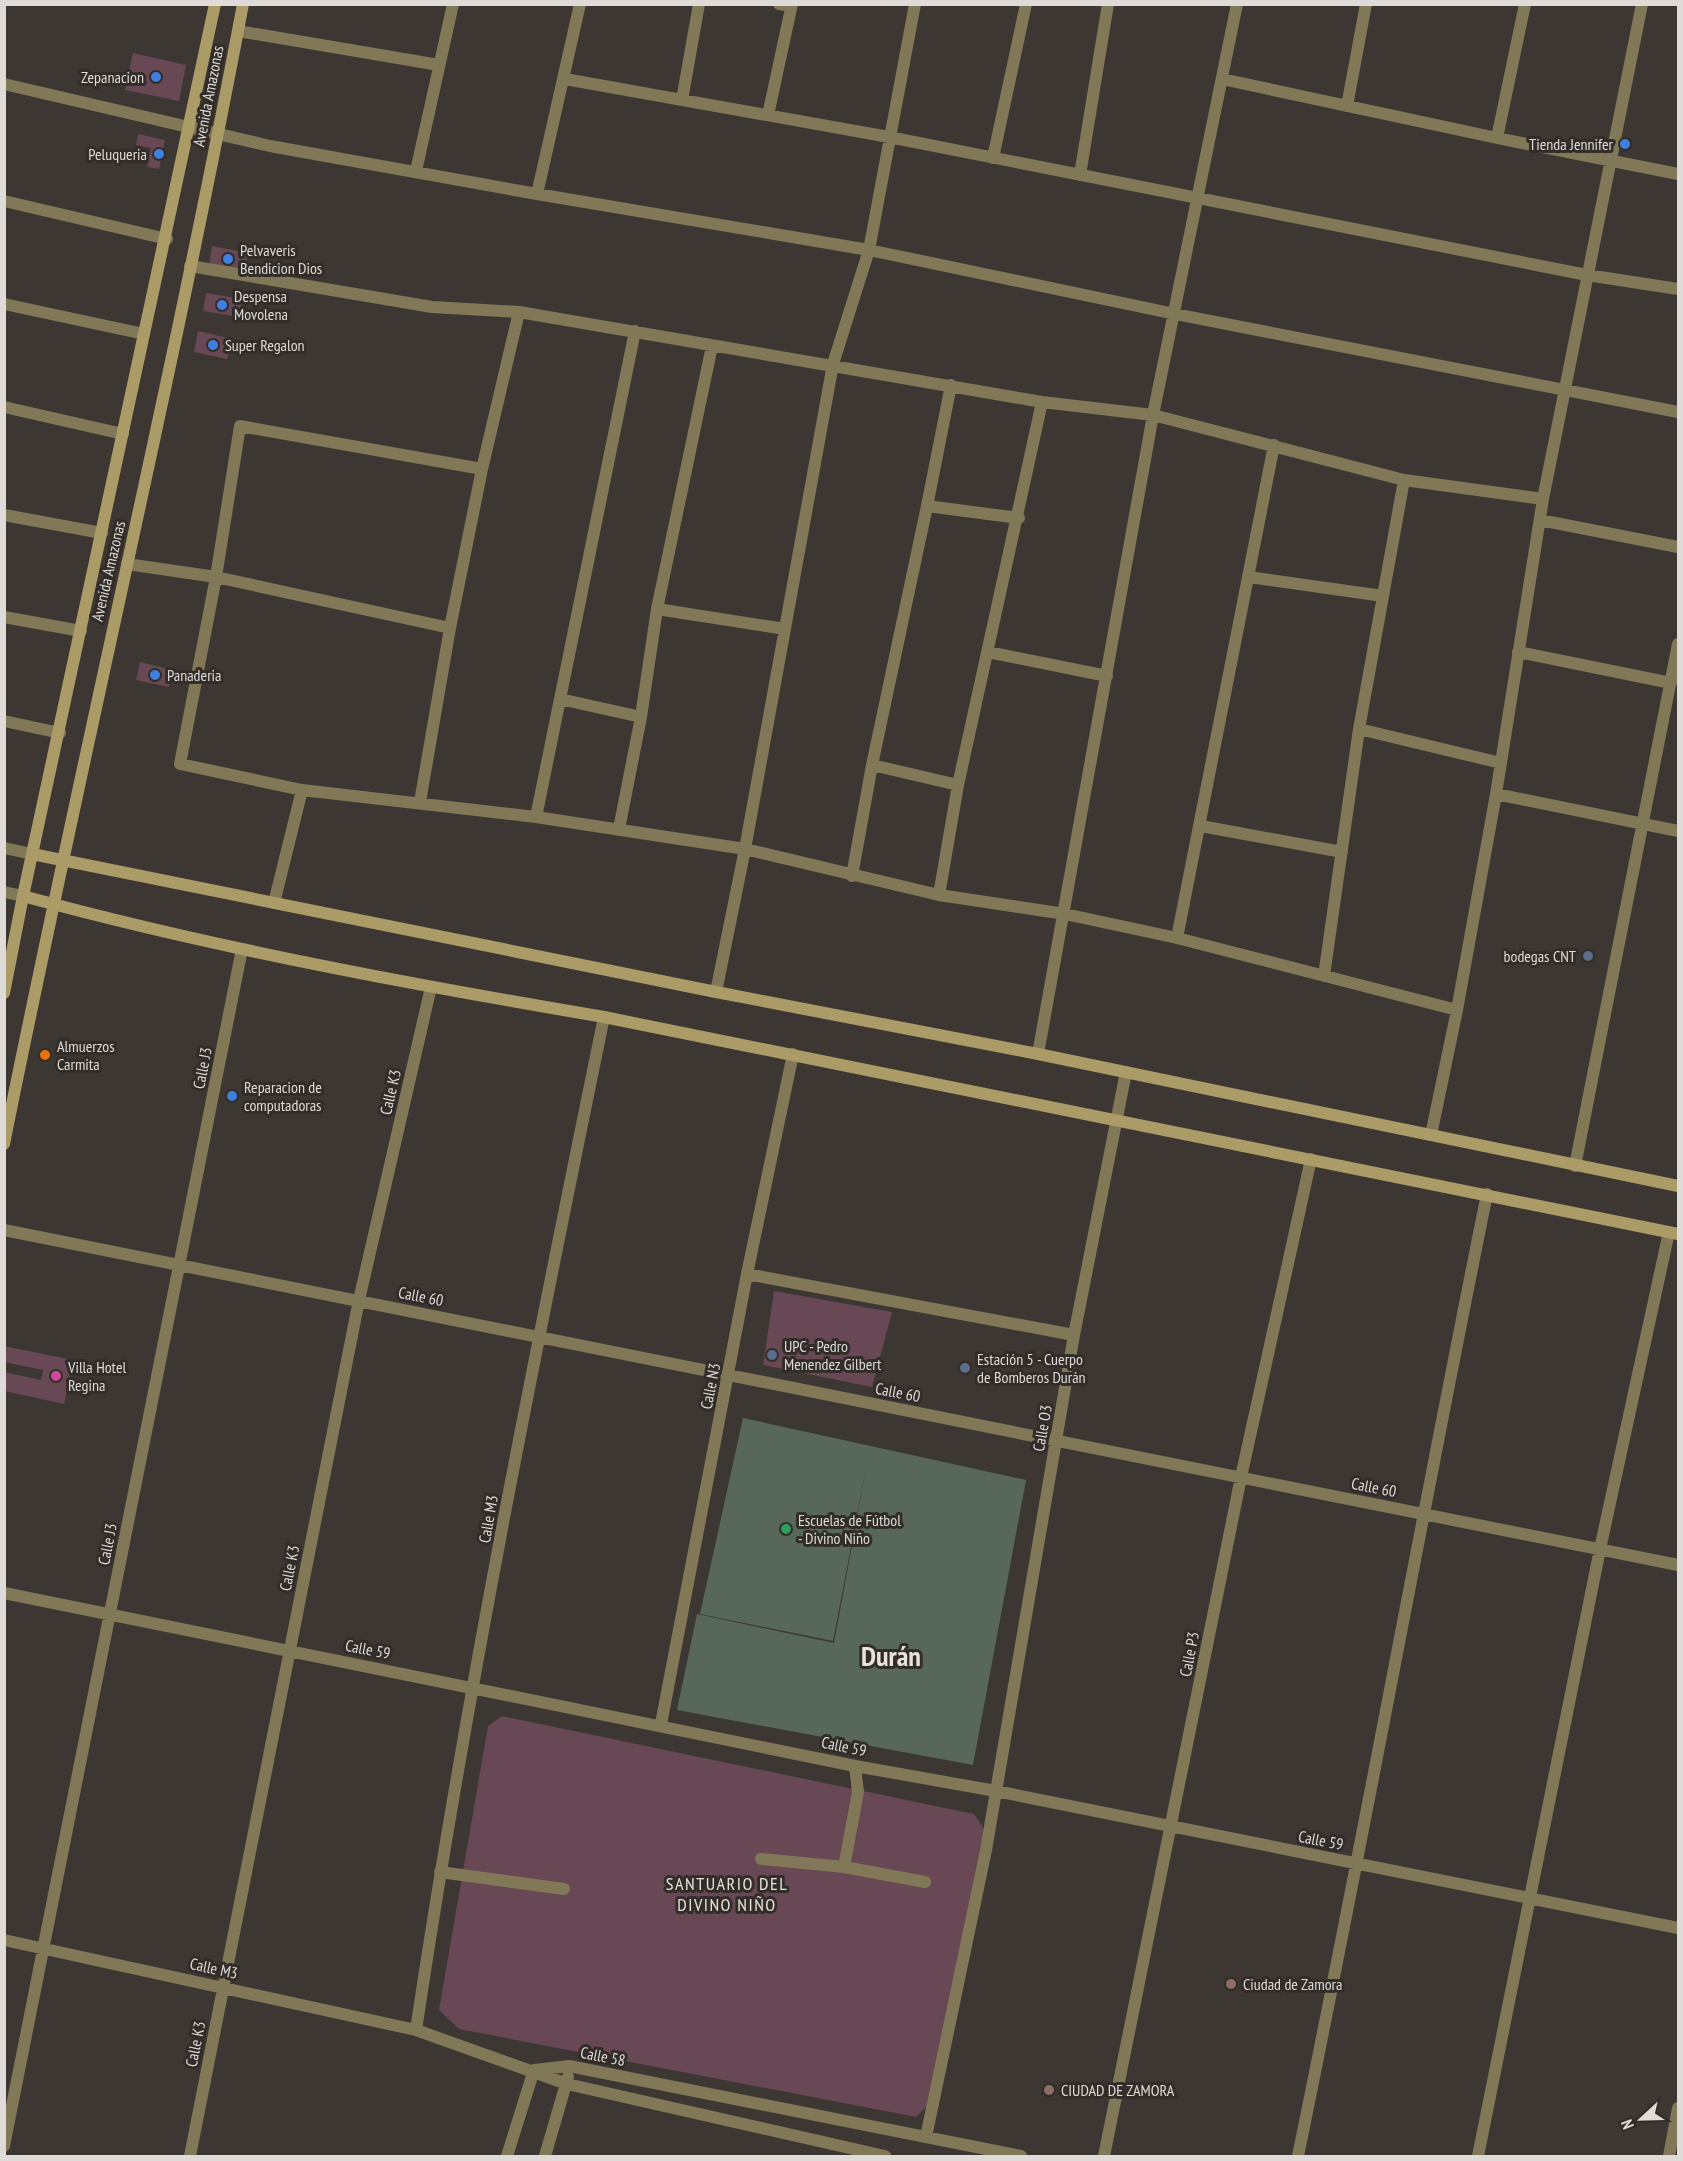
<svg xmlns="http://www.w3.org/2000/svg" width="1683" height="2161" viewBox="0 0 1683 2161" font-family="'PT Sans Narrow',sans-serif">
<style>
.green{fill:#57685a}
.building{fill:#674854}
.lines{fill:none;stroke-linecap:round;stroke-linejoin:round}
.lane{stroke:#817857;stroke-width:12}
.street{stroke:#817857;stroke-width:12}
.secondary{stroke:#aa9b67;stroke-width:12}
.shop-dot{fill:#3f7fe0;stroke:#322d28;stroke-width:2}
.service-dot{fill:#5c6f8a;stroke:#322d28;stroke-width:2}
.food-dot{fill:#e8710a;stroke:#322d28;stroke-width:2}
.hotel-dot{fill:#d1479c;stroke:#322d28;stroke-width:2}
.leisure-dot{fill:#2e9e5b;stroke:#322d28;stroke-width:2}
.education-dot{fill:#8d6e63;stroke:#322d28;stroke-width:2}
.labels{text-anchor:middle;dominant-baseline:central;stroke-width:6;stroke-linejoin:round;paint-order:stroke}
.poi-label{font-size:16px;fill:#dedbd8;stroke:#322d28;text-anchor:start}
.street-label{font-size:16px;fill:#dedbd8;stroke:#322d28}
.neighbourhood-label{font-size:18px;letter-spacing:1.5px;fill:#e8e2dc;stroke:#322d28}
.town-label{font-size:28px;font-weight:bold;fill:#e8e2dc;stroke:#322d28}
</style>
<rect width="100%" height="100%" fill="#3c3732"/>
<path class="green" d="M743,1418L1026,1480L973,1765L677,1710L697,1614L834,1643L869,1453L833,1641L700,1614Z"/>
<path class="building" d="M133,53L186,65L179,101L125,90Z
M138,134L165,140L159,169L147,167L151,148L136,145Z
M212,246L248,253L245,272L209,265Z
M206,293L242,299L239,317L203,311Z
M198,331L232,339L227,359L194,352Z
M140,662L173,670L169,687L136,680Z
M774,1291L892,1312L872,1387L763,1365Z
M4,1346L73,1360L64,1404L4,1391V1372L41,1380L43,1370L4,1362Z
M502,1716L974,1814L984,1829L929,2104L916,2117L459,2029L439,2010L488,1726Z"/>
<g class="lines">
<path class="lane" d="M4,201L167,239
M4,304L144,334
M4,407L123,434
M4,515L102,533
M4,617L81,631
M4,721L60,733
M761,1859L844,1867L858,1792L855,1766
M844,1867L925,1882
M440,1872L564,1889"/>
<path class="street" d="M779,4L791,6
M238,31L439,65
M565,79L889,137L1587,275L1678,289
M1222,79L1497,138L1678,174
M4,84L270,146L537,194L869,250L1175,314L1678,412
M682,100L699,4
M1347,106L1366,4
M768,115L792,4
M1497,138L1525,4
M993,158L1026,4
M416,171L453,4
M1080,175L1108,4
M537,194L580,4
M190,266L432,307L519,312L1042,402L1153,415L1404,480L1543,499
M482,469L519,312
M927,506L951,385
M1540,520L1678,547
M127,564L216,577L450,628
M1249,577L1383,596
M657,609L712,346
M988,652L1107,676
M1518,652L1671,683
M560,699L641,717L619,829
M641,717L657,609L785,629
M1359,729L1501,763
M872,765L958,785L1042,402
M1496,794L1678,831
M420,802L450,628L482,469L240,426L216,577L180,764L302,790L536,817L745,849L939,895L1065,914L1177,938L1457,1010
M536,817L635,331
M1201,826L1342,852
M4,848L32,854
M852,876L872,765L927,506L1019,518
M4,892L23,896
M939,895L958,785
M274,903L302,790
M1177,938L1274,445
M1324,976L1359,729L1404,480
M716,992L745,849L833,364L869,250L915,4
M1038,1054L1153,415L1237,4
M1431,1135L1457,1010L1496,794L1543,499L1642,4
M1575,1166L1678,644
M4,1230L1678,1565
M747,1274L1074,1335
M4,1593L855,1766L996,1791L1678,1928
M661,1724L747,1274L793,1054
M4,1940L416,2030L567,2084L885,2156
M416,2030C467,1690 535,1353 604,1017
M535,2070L569,2066L1021,2156
M926,2137L986,1850L1074,1335L1126,1072
M4,2146L242,949
M190,2156L359,1300L431,987
M507,2156L534,2070
M545,2156L568,2077
M1104,2156L1241,1477L1311,1159
M1298,2156C1364,1836 1422,1514 1487,1194
M1478,2156L1600,1549L1669,1232
M1669,2156L1678,2108"/>
<path class="secondary" d="M32,854L716,992L1038,1054L1678,1186
M23,896C214,948 409,984 604,1017L1678,1234
M4,993L23,896L215,4
M4,1144C80,764 171,386 243,4"/>
</g>
<g class="shop-dot">
<circle cx="156" cy="77" r="6"/>
<circle cx="1625" cy="144" r="6"/>
<circle cx="159" cy="154" r="6"/>
<circle cx="228" cy="259" r="6"/>
<circle cx="222" cy="305" r="6"/>
<circle cx="213" cy="345" r="6"/>
<circle cx="155" cy="675" r="6"/>
<circle cx="232" cy="1096" r="6"/>
</g>
<g class="service-dot">
<circle cx="1588" cy="956" r="6"/>
<circle cx="772" cy="1355" r="6"/>
<circle cx="965" cy="1368" r="6"/>
</g>
<circle class="food-dot" cx="45" cy="1055" r="6"/>
<circle class="hotel-dot" cx="56" cy="1376" r="6"/>
<circle class="leisure-dot" cx="786" cy="1529" r="6"/>
<g class="education-dot">
<circle cx="1231" cy="1984" r="6"/>
<circle cx="1049" cy="2090" r="6"/>
</g>
<g class="labels">
<g class="poi-label">
<text x="144" y="77" text-anchor="end">Zepanacion</text>
<text x="1613" y="144" text-anchor="end">Tienda Jennifer</text>
<text x="147" y="154" text-anchor="end">Peluqueria</text>
<text x="240" y="250">Pelvaveris<tspan x="240" dy="18">Bendicion Dios</tspan></text>
<text x="234" y="296">Despensa<tspan x="234" dy="18">Movolena</tspan></text>
<text x="225" y="345">Super Regalon</text>
<text x="167" y="675">Panaderia</text>
<text x="1576" y="956" text-anchor="end">bodegas CNT</text>
<text x="57" y="1046">Almuerzos<tspan x="57" dy="18">Carmita</tspan></text>
<text x="244" y="1087">Reparacion de<tspan x="244" dy="18">computadoras</tspan></text>
<text x="784" y="1346">UPC - Pedro<tspan x="784" dy="18">Menendez Gilbert</tspan></text>
<text x="977" y="1359">Estación 5 - Cuerpo<tspan x="977" dy="18">de Bomberos Durán</tspan></text>
<text x="68" y="1367">Villa Hotel<tspan x="68" dy="18">Regina</tspan></text>
<text x="798" y="1520">Escuelas de Fútbol<tspan x="798" dy="18">- Divino Niño</tspan></text>
<text x="1243" y="1984">Ciudad de Zamora</text>
<text x="1061" y="2090">CIUDAD DE ZAMORA</text>
</g>
<g class="street-label">
<text transform="translate(208 96) rotate(-79)">Avenida Amazonas</text>
<text transform="translate(108 571) rotate(-77)">Avenida Amazonas</text>
<text transform="translate(202 1068) rotate(-79)">Calle J3</text>
<text transform="translate(390 1092) rotate(-77)">Calle K3</text>
<text transform="translate(421 1296) rotate(11)">Calle 60</text>
<text transform="translate(710 1386) rotate(-79)">Calle N3</text>
<text transform="translate(898 1392) rotate(11)">Calle 60</text>
<text transform="translate(1042 1428) rotate(-80)">Calle O3</text>
<text transform="translate(1374 1487) rotate(11)">Calle 60</text>
<text transform="translate(488 1519) rotate(-80)">Calle M3</text>
<text transform="translate(107 1544) rotate(-79)">Calle J3</text>
<text transform="translate(289 1568) rotate(-79)">Calle K3</text>
<text transform="translate(368 1649) rotate(11)">Calle 59</text>
<text transform="translate(1189 1654) rotate(-79)">Calle P3</text>
<text transform="translate(844 1746) rotate(12)">Calle 59</text>
<text transform="translate(1321 1840) rotate(11)">Calle 59</text>
<text transform="translate(214 1968) rotate(12)">Calle M3</text>
<text transform="translate(195 2044) rotate(-79)">Calle K3</text>
<text transform="translate(603 2056) rotate(11)">Calle 58</text>
</g>
<g class="neighbourhood-label">
<text x="727" y="1883">SANTUARIO DEL<tspan x="727" dy="21">DIVINO NIÑO</tspan></text>
</g>
<g class="town-label">
<text x="891" y="1655">Durán</text>
</g>
</g>
<rect width="1683" height="2161" fill="none" stroke="#dedbd8" stroke-width="12"/>
<g transform="translate(1641 2119) rotate(248)" stroke="#322d28" stroke-width="4.5" paint-order="stroke">
<path d="M0-4.5L10 22L0 15L-10 22Z" fill="#dedbd8"/>
<text y="-9" font-size="16" font-weight="bold" text-anchor="middle" fill="#dedbd8">N</text>
</g>
</svg>
